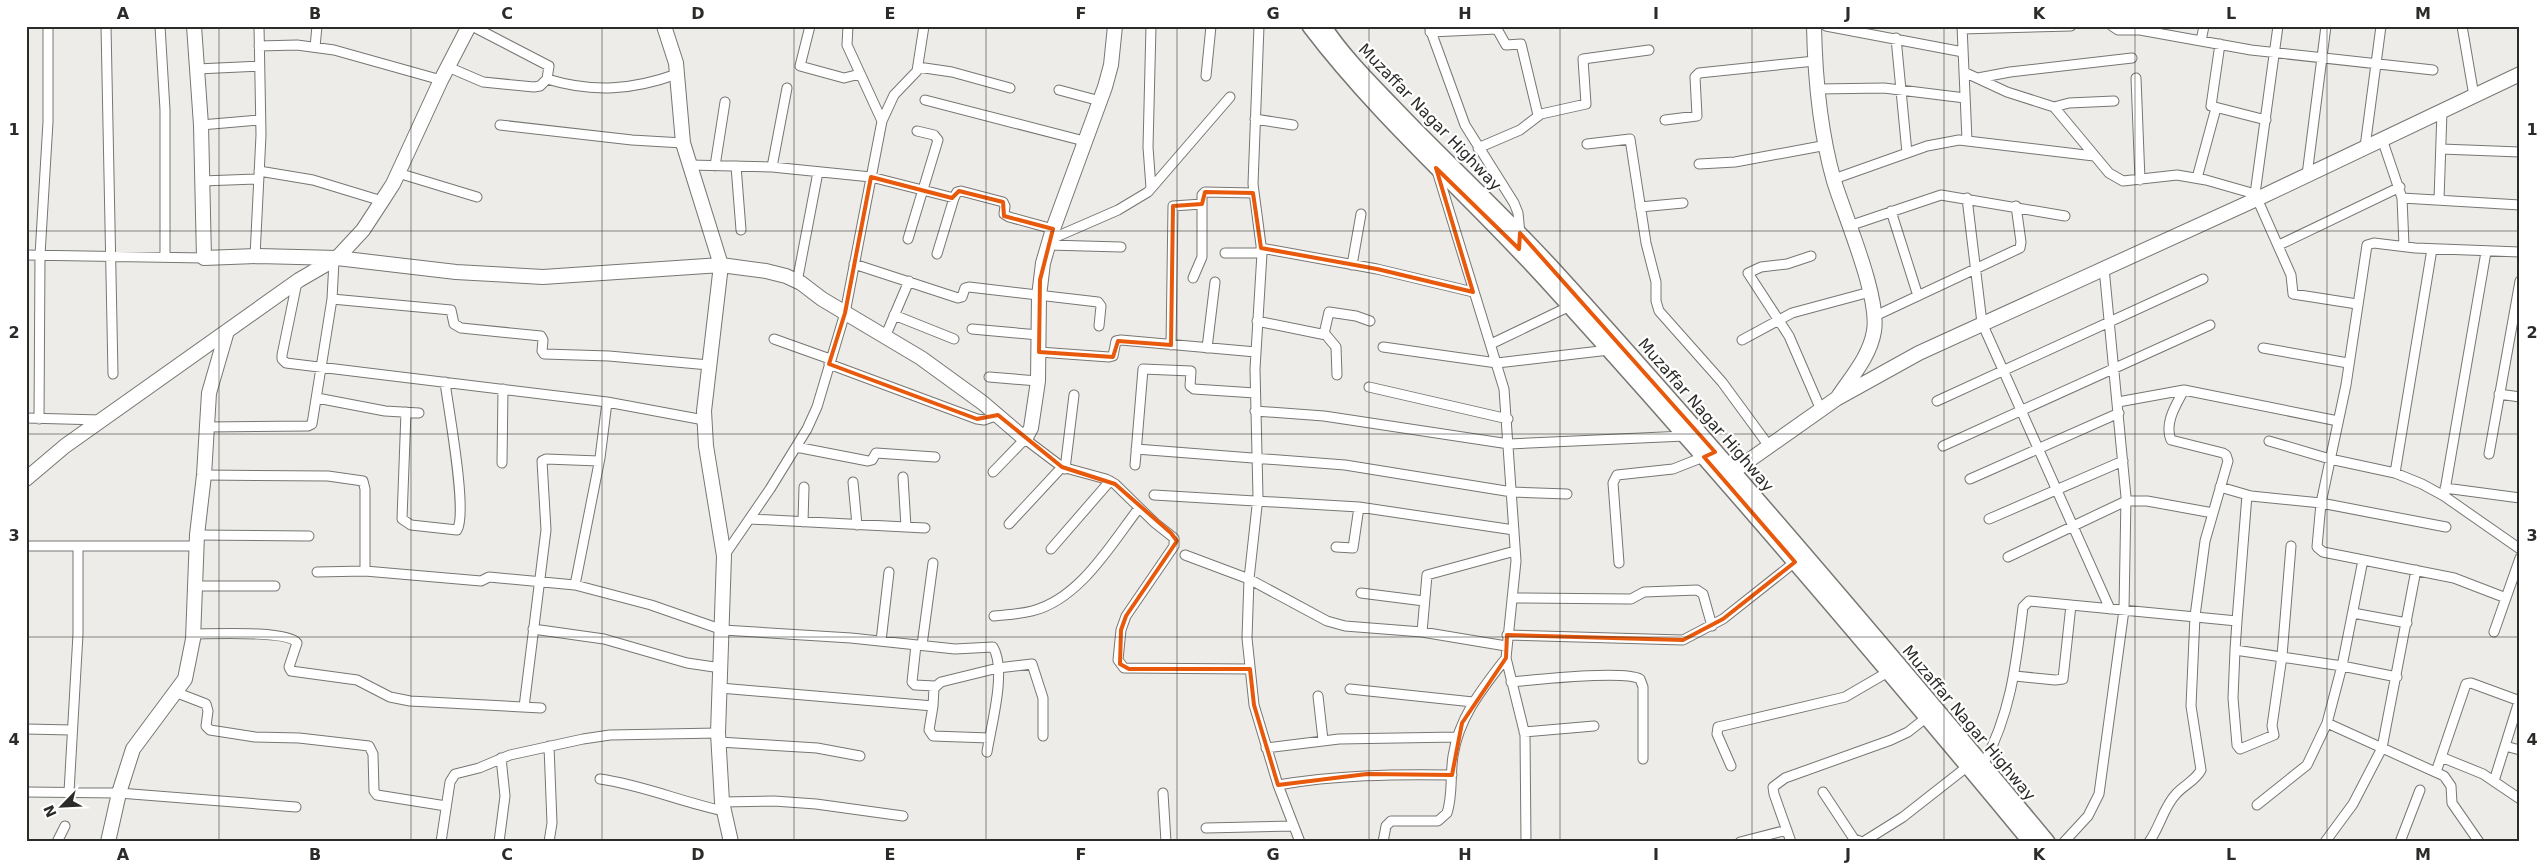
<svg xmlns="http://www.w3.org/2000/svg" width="2546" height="868" viewBox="0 0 2546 868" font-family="'DejaVu Sans',sans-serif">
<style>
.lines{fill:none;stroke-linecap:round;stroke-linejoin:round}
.street-casing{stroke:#777673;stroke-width:11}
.secondary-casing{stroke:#777673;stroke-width:16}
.primary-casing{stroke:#777673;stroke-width:18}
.street{stroke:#fff;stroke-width:9}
.secondary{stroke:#fff;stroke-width:14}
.primary{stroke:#fff;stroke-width:15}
.marked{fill:none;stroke:#e8590c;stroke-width:4;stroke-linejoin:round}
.grid{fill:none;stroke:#2b2b29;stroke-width:1;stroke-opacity:0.55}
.labels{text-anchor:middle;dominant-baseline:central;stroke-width:4.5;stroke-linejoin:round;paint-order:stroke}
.street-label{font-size:16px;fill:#2b2b29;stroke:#fff}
.neatline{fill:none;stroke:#2b2b29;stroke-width:2}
.grid-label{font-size:16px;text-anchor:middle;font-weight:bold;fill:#2b2b29}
</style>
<rect width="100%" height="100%" fill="#edece8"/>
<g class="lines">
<g class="street-casing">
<path id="street" d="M106,26L113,374
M160,26L165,110V257
M472,26L549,66L547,79
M810,26L800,66L844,78L860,74
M848,26L847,45L882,121
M1151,26L1148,147L1151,188
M1259,26L1253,184L1262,253L1255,369L1258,497L1249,579L1247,638L1254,705L1278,785L1300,842
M1429,26L1465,125L1514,203L1518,213L1520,234
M1826,26L1963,52
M1962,26L1967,140
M2112,26L2118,30H2140L2251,50L2433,70
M2462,26L2474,96
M1962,29L2071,26
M1430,32L1497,29L1506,45L1521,44L1538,115
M1896,38L1907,153
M2201,41L2204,26
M2220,44L2211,106L2266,120
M259,46L297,45L334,50L441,80
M315,47L317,26
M448,67L483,82L534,87L540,86L547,79C593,93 633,90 677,74
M918,67L952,72L1010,88
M197,69L259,66
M1964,72L2007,92L2054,107L2109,173L2123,181L2177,175L2206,180L2255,194L2291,275L2293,294L2357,304
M1206,76L1211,26
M1978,78L2010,72L2132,58
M2136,78L2140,180
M1819,89L1884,88L1965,98
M1059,90L1100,101
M925,100L1084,141
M2054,107L2069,103L2114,101
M1255,119L1293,125
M1665,120L1697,116L1695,77L1699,73L1815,61
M201,125L260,120
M500,125L632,140L683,143
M2382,139L2402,198L2404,246
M1587,144L1630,139L1646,243L1656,282V301L1659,311L1722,382L1769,446
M2365,147L2381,26
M1478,148L1520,130L1541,114L1586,104L1583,59L1649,50
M2441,149L2520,152
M1699,164L1735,162L1827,145
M690,165L772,167L871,177L954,198L957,192L961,191L1003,202L1005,206L1004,214L1009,217L1053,229
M715,166L725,102
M736,166L741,230
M772,167L787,88
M259,171L313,180L382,201
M1437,171L1504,389L1516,561L1506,658L1525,735L1526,842
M398,173L477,197
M2307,175L2326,26
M2197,178L2216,108
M1834,179L1927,146L1959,140L2094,156
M202,181L258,179
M2255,194L2278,26
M1967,198L1982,323L2110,609
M2402,198L2520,205
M2439,200L2442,111
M1640,207L1683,203
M1891,211L1918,296
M1849,226L1941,195L2065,216
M908,239L938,140L934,135L917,131
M1049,240L1118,210L1148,192L1230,97
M1048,245L1121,247
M2279,245L2400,187
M1261,248L1377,269L1473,292
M1225,253H1262
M937,254L954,198
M26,255L204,258
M255,256L261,135L259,26
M1811,256L1787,264L1761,267L1748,273L1789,336L1821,410
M854,264L958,298L962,297L965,288L969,287L1098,302L1101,306L1099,326
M1352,265L1361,214
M1193,278L1202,257V204
M297,282L282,355V359L286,363L607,402L704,420
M797,282L818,172
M332,299L451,310L454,324L461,328L541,336L543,340L542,351L544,354L609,356L709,365
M894,315L954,339
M1875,316L2020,248L2021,242L2016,206
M1257,321L1326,335L1336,347L1337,375
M972,329L1039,335
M1324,334L1329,312L1356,316L1370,321
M885,337L909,281
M774,339L830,359
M1742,340L1792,313L1870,292
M1491,344L1570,306
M1171,345L1173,206L1202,204V195L1205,192L1253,193
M1383,347L1497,363L1609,350
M1207,348L1215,282
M2263,348L2348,363
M1039,352L1109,357L1113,356L1116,341L1121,340L1256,352
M829,364L977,419L984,420L998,415
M989,377L1038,381
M1369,387L1508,419
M2499,394L2520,397
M317,398L385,411L419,413
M1937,401L2203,279
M2118,402L2184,390L2338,421
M1255,411L1324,416L1509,444L1685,436
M406,412L402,519L411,525L457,530C468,513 448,407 445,382
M26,418L101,420
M39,419L40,255L48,122V26
M206,427L308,426L312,424L332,299L334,261
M2269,441L2330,459L2395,473L2422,484L2444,496L2520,549
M1943,446L2210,325
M796,447L868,461L872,460L876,453L935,457
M1136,449L1345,465L1512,492L1567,494
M2489,454L2520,281
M502,463L503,389
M1135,465L1143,369L1191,371L1190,386L1194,389L1255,393
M1065,469L1074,395
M993,472L1025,439L1062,467L1106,479L1115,484L1155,523L1174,538V546L1126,616L1121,630L1118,660L1124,668L1250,669
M2395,473L2432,249
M204,475L328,476L363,481L365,489V571
M903,477L906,527
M1970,479L2119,413
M853,482L857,525
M2220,487L2251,496L2321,503L2446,527
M2445,488L2520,498
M1154,495L1359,507L1514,530
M2444,496L2486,252
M750,519L925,528
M1989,519L2123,461
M803,522L804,487
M1009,524L1062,467
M197,535L309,536
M26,546H196
M1336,547L1353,548L1359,507
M1051,549L1110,481
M1185,555L1249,579L1327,621L1345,626L1422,632L1506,646
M724,556L770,489L807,429L817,407L845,313L882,121L894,95L917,71L924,26
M2008,557L2126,501H2147L2213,513
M2363,560L2342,666L2397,677
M1619,563L1613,483L1617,475L1673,469L1706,456
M317,572L365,571L481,581L489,577L575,585L651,605L723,630L851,638L955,649L993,647C1007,670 991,726 987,752
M575,585L600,458L607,402
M195,586H275
M1361,593L1424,601
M1512,598L1631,599L1644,592L1697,590L1703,594L1712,626
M2506,598L2454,578L2323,552L2317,547L2321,503L2346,385L2367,245L2374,243L2415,248L2520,252
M2353,613L2407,623
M994,616C1007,615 1020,614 1032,611C1080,599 1111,544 1139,508
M2237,621L2247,495
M533,629L604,639L687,663L721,668
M1422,632L1427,575L1515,551
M2494,632L2520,558
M193,634C212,634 288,630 297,643L289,667L291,671L357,680L390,697L410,701L541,708
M1507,635L1683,640L1723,619L1795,562
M881,641L889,572
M916,645L912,682L915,685L935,686
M922,645L933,563
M2235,650L2233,698L2237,745L2240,749L2274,735L2272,726L2282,656L2291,546
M2015,676L2055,680L2063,679L2071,605
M1511,682C1534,680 1623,670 1640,679L1643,687V759
M720,688L933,706L934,688L941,682L998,668L1032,664L1043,698V736
M1350,689L1473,702
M175,692L206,704L208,711L206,726L210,730L255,737L299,738L369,746L373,754L374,791L377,795L446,806
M1318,696L1323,740
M933,706L929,730L933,736L989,738
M524,707L546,530L542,461L546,459L599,461
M26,729L71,730
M1524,732L1594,726
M719,742L817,748L860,756
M549,746L552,823L549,842
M2505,746L2520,750
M1266,748L1339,739L1457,737
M2441,757L2483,774L2520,799
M1983,765C2011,713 2016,665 2023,607L2029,601L2237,621L2235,650L2342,666L2327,723L2444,776L2451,786L2452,803L2479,842
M1731,766L1717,734L1718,727L1845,697L1888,672
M2436,772L2466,684L2471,683L2520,701
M600,779C643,785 681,802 724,811
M2494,781L2520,698
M1278,785C1336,775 1393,774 1452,775
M26,792L119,793L296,807
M69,792L78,634V546
M1823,792L1854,839L1862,842
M1163,793L1166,842
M722,802L774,801L816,804L903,816
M2257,805L2307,765L2327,723
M1206,828L1294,826
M57,842L65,826
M441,842L450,782L455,774L479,768L510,755L583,739L610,735L718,733
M499,842L505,796L501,758
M1383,842L1386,826L1391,821H1438L1447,813C1453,795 1450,775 1453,756C1459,717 1482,689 1506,658
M1740,842L1787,830
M1791,842L1774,794L1773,787L1785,778L1891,740L1908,732L1927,717
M1863,842L1903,817L1968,766
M2064,842L2088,816L2099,794L2124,610L2126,497L2104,268
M2149,842C2160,827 2163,808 2176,794C2184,785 2195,781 2201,770L2191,706L2195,616L2205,541L2228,461L2226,455L2223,453L2171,440C2164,423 2176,405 2184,390
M2325,842L2353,804L2382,748L2416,570
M2400,842L2420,790"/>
</g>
<g class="secondary-casing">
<path id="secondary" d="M194,26L201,125L204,258L258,256L337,258L456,272L543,277L721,265L766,271L786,276L801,283L822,299L921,358L983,403L1025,439L1031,428L1038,381L1039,296L1043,263L1053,229L1105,87L1111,65L1115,26
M664,26L676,63L683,143L721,265L704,411L706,446L724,556L718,733L722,802L731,842
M1814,26C1815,77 1820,132 1834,181C1845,217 1880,297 1874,331C1870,356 1852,376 1838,397
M1724,478L1836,399L1919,353L2259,198L2520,74
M26,479L65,446L299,280L337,258L363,230L382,201L393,184L441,80L469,26
M108,842L119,793L133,749L185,679L193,639L197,535L204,475L209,393L227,331"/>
</g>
<g class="primary-casing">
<path id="primary" d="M1310,26C1382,121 1473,198 1552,286C1716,467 1875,653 2031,842
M1323,26C1342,55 1367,80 1391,105C1446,163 1506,217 1560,277C1727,461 1888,651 2047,842"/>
</g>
<use href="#street" class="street"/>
<use href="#secondary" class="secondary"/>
<use href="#primary" class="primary"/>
</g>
<path class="marked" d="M1436,168L1519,249L1520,233L1715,452L1704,457L1795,562L1723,619L1683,640L1507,635L1506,658L1462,723L1452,775L1367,774L1278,785L1254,705L1250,669H1129L1120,664L1121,630L1126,616L1177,541L1171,533L1115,484L1062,467L998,415L977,419L829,364L845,313L871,177L952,198L959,191L1003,202L1004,216L1053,229L1040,280L1039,352L1113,357L1118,341L1171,345L1173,206L1202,204L1205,192L1253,193L1261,248L1377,269L1473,292Z"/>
<path class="grid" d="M219,26V842M411,26V842M602,26V842M794,26V842M986,26V842M1177,26V842M1369,26V842M1560,26V842M1752,26V842M1944,26V842M2135,26V842M2327,26V842M26,231H2520M26,434H2520M26,637H2520"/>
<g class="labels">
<g class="street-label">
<text transform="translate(1430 117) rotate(46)">Muzaffar Nagar Highway</text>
<text transform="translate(1706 415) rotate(49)">Muzaffar Nagar Highway</text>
<text transform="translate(1969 723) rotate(50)">Muzaffar Nagar Highway</text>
</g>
</g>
<rect width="2546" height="868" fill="none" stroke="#ffffff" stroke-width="55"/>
<g transform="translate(62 806) rotate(246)" stroke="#ffffff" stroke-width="4" paint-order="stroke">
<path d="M0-4L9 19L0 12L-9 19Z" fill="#2b2b29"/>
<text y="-8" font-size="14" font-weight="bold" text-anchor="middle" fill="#2b2b29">N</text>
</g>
<rect x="28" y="28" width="2490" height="812" class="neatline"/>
<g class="grid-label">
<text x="123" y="19">A</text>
<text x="315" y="19">B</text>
<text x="507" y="19">C</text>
<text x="698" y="19">D</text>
<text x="890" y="19">E</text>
<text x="1081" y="19">F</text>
<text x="1273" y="19">G</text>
<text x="1465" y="19">H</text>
<text x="1656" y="19">I</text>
<text x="1848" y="19">J</text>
<text x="2039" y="19">K</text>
<text x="2231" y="19">L</text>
<text x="2423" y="19">M</text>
<text x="14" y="135">1</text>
<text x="2532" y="135">1</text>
<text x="14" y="338">2</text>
<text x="2532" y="338">2</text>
<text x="14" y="541">3</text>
<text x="2532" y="541">3</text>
<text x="14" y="745">4</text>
<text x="2532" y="745">4</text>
<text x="123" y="860">A</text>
<text x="315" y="860">B</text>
<text x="507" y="860">C</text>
<text x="698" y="860">D</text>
<text x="890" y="860">E</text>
<text x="1081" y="860">F</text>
<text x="1273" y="860">G</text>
<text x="1465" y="860">H</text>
<text x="1656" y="860">I</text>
<text x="1848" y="860">J</text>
<text x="2039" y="860">K</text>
<text x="2231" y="860">L</text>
<text x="2423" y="860">M</text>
</g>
</svg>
